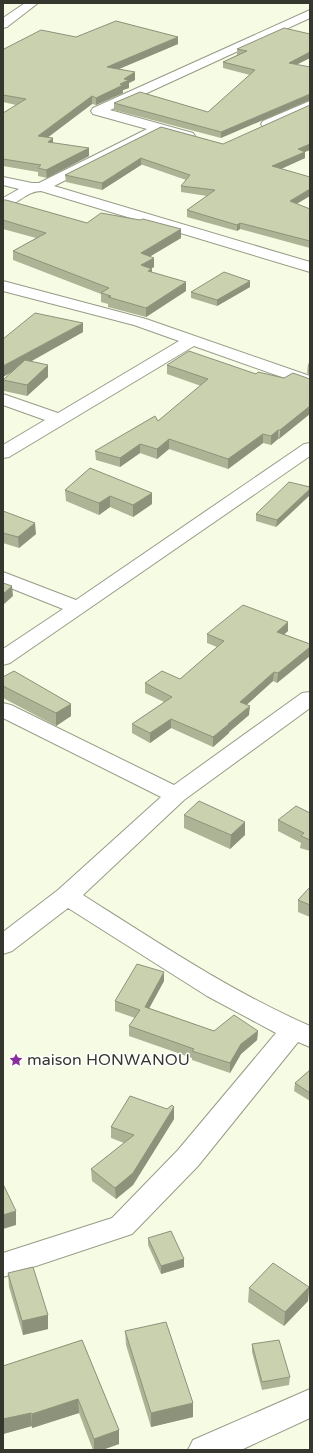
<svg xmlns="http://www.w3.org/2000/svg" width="313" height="1453" viewBox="0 0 313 1453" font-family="'Varela Round',sans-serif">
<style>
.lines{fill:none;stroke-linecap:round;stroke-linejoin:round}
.minor-casing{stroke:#979c87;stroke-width:2}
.minor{fill:#fff;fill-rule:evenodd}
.wall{fill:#adb496}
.shaded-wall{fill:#8d927a}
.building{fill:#c9d1af;stroke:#8d927a}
.labels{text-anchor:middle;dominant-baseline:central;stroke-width:3;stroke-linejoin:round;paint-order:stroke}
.near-poi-label{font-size:16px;fill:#35372e;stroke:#fff;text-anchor:start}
</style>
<rect width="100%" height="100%" fill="#f6fce4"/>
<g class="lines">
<g class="minor-casing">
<path id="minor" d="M25,3H38L7,27L3,28V18Z
M310,10V18L110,110L193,133L195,136L193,139L188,140L160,132L54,186L310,262V272L41,191C27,191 17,205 3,208V198L19,189L3,185V177L32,183H39L147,129L93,114L91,111L93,108Z
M310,101V110L273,127H263L261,124L263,121Z
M3,281L146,319L310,376V387L194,346L9,457L3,458V445L45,420L3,405V394L58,413L179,341L134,325L3,291Z
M310,443V456L10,663L3,665V649L63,609L3,585V572L76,600L304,444Z
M310,692V708L184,800L83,895C157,942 230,991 310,1026V1047L298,1042L198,1166L132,1234L3,1277V1253L112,1218L178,1150L276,1033L207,996L68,908L12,951L3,954V932L58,890L161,797L3,718V703L11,705L174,785L302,693Z
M310,1389V1418L241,1450H188L193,1440Z"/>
</g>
<use href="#minor" class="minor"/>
</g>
<path class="wall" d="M310,34V58L297,64L221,138L114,110V103L208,112L250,75L223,68V62L237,55V49Z
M76,37L178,44L119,69L135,72V80L129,83V88L123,90V93L96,105L92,104L47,138L53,143L89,156L47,178L38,176V172L3,166V113L16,105L3,102V48L4,49Z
M161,127L223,144L305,152V158L281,169L297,204L310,209V248L240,229L237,231L187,217V210L207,196L181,192V186L186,180L143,165H141L102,190L66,182L65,175Z
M3,200L87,223L181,238L150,256L154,267L151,268L152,272L186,291L146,317L108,307V304L101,302V294L13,260V251L36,238L3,229Z
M250,287L217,306L191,298V292Z
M83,323V332L30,362L48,377L27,396L4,391L3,380L13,371L3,377Z
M310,363V375L307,373L308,364Z
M167,365L256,374L284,378L279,439H278L271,445L263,443L228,469L169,449L157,459L140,453L120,467L96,460L95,451L158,421L201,386L167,374Z
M90,468L152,504L133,517L110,507L99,515L66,501L65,490Z
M310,487V495L276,527L256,521V514Z
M3,511L36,534L19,548L3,543Z
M288,631L284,634L310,644V656L277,683L273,681L247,704L249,715L229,732V733L213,747L171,728L150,743L132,733V724L164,702L145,693V683L180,679L217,647L207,643V634Z
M3,677L71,716L56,726L3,698Z
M310,813V851L300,848L301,843L278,831V820Z
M184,815L245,822V835L230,849L184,828Z
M310,887V917L298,912V900Z
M164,981L149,1008L214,1031H258L257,1040L241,1054L230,1073L192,1060V1058L129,1036V1026L135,1018L115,1011V1001Z
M310,1070V1101L294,1091L295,1083Z
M174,1119L133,1185L116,1199L92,1181L91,1169L124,1143L111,1138V1127Z
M148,1238L184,1259V1267L161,1274L148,1245Z
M8,1273L48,1315V1329L23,1335L9,1287Z
M309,1287L308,1301L284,1326L248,1302L249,1288Z
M125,1331L193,1417L151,1427L126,1345Z
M82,1340L119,1430V1444L102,1450H93L79,1413L32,1428V1426L3,1434V1366Z
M252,1344L290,1377L289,1385L262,1390L252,1352Z"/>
<path class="shaded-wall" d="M178,37V44L107,74V67Z
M310,52V58L288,69L289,63Z
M135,72V80L129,83V88L123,90V93L96,105V98Z
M310,94V100L221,138V132Z
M92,96V104L39,144L38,136Z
M53,138V146L48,142Z
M310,144V150L305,152V158L272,173V166L298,149Z
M89,148V156L47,178L46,170Z
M141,158V165L102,190V183Z
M310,189V196L290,208V201Z
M240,223V229L237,231V225Z
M181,229V238L141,262V253Z
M154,258V267L141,274V265Z
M152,269V278L148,271Z
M250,281V287L217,306V300Z
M186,282V291L146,317V308Z
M83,323V332L3,377V366Z
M48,365V377L27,396V385Z
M310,398V414L279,439L280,430Z
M278,430V439L271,445V436Z
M263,434V443L228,469V459Z
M169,439V449L157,459V449Z
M140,444V453L120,467V458Z
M310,489V495L276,527L277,520Z
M152,493V504L133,517V505Z
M110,496V507L99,515V503Z
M35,523L36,534L19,548L18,537Z
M12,586L13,596L3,605V594Z
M288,622V631L277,641V632Z
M310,647V656L277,683L278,673Z
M274,672L273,681L240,711V702Z
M71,704V716L56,726V713Z
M250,706L249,715L229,732V733L213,747V737L228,724Z
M171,719V728L150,743V733Z
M245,822V835L230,849L231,835Z
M164,972V981L145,1016V1007Z
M258,1031L257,1040L241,1054L230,1073V1063L241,1044Z
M174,1107V1119L133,1185L116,1199L115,1188Z
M16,1211V1225L3,1229V1215Z
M184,1259V1267L161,1274V1266Z
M309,1287L308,1301L284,1326L285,1312Z
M48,1315V1329L23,1335L22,1321Z
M78,1399L79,1413L32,1428V1414Z
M193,1403V1417L151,1427V1413Z
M31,1413L32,1426L3,1434V1419Z
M119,1430V1444L102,1450H94V1439Z"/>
<path class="building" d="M116,21L178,37L107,67L135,72L124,79L129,80L120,84L123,85L96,98L92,96L38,136L53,138L48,142L89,148L46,170L38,168L41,165L3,159V113L26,99L3,95V48L4,49L41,30L76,37Z
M284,28L310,34V52L289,63L310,67V94L221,132L114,103L140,92L208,112L255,70L223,62L247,51L237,49Z
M310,105V144L298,149L305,152L272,166L310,177V189L290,201L310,209V241L240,223L237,225L187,210L215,190L181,186L190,175L143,159L141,158L102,183L65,175L161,127L223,144Z
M3,200H6L87,223L101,213L140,220L143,219L181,229L141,253L154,258L141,265L152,269L148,271L186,282L146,308L108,297L111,296L101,293L109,288L13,251L46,233L3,220Z
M224,272L250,281L217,300L191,292Z
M35,313L83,323L3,366V339Z
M189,351L256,374L258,372L284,378L293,373L310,379V406L280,430H278L271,436L263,434L228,459L169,439L157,449L140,444L120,458L95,451L155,416L158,421L208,379L167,365Z
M25,360L48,365L27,385L3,380Z
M90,468L152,493L133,505L110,496L99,503L65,490Z
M289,482L310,487V489L277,520L256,514Z
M3,511L35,523L18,537L3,533Z
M3,583L12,586L3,594Z
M243,605L288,622L277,632L310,644V647L278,673L274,672L240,702L250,706L228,724H229L213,737L171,719L150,733L132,724L172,697L145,683L162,671L180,679L224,641L207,634Z
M14,671L71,704L56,713L3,686V677Z
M199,801L245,822L231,835L184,815Z
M296,806L310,813V840L301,836L304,833L278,820Z
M310,887V905L298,900Z
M137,964L164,972L145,1007L214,1031L234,1015L258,1031L241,1044L230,1063L192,1051L194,1049L129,1026L140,1010L115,1001Z
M310,1070V1093L295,1083Z
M130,1096L167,1109L172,1105L174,1107L133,1173L115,1188L91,1169L134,1135L111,1127Z
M3,1184L16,1211L3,1215Z
M171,1231L184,1259L161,1266L148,1238Z
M273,1263L309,1287L285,1312L249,1288Z
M33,1267L48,1315L22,1321L8,1273Z
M166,1322L193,1403L151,1413L125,1331Z
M82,1340L119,1430L94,1439L78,1399L32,1414L31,1413L3,1419V1366Z
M279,1340L290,1377L262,1382L252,1344Z"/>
<defs>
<g id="sight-bare" transform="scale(1.08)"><path d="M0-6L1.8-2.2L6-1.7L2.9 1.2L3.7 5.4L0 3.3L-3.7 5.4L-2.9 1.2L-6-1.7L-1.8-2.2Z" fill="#862f9d" stroke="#fff" stroke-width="2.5" paint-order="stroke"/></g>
</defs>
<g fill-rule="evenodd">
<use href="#sight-bare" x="16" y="1060"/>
</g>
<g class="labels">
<g class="near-poi-label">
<text x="27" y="1060">maison HONWANOU</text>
</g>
</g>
<rect width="313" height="1453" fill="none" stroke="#35372e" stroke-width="8"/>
</svg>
